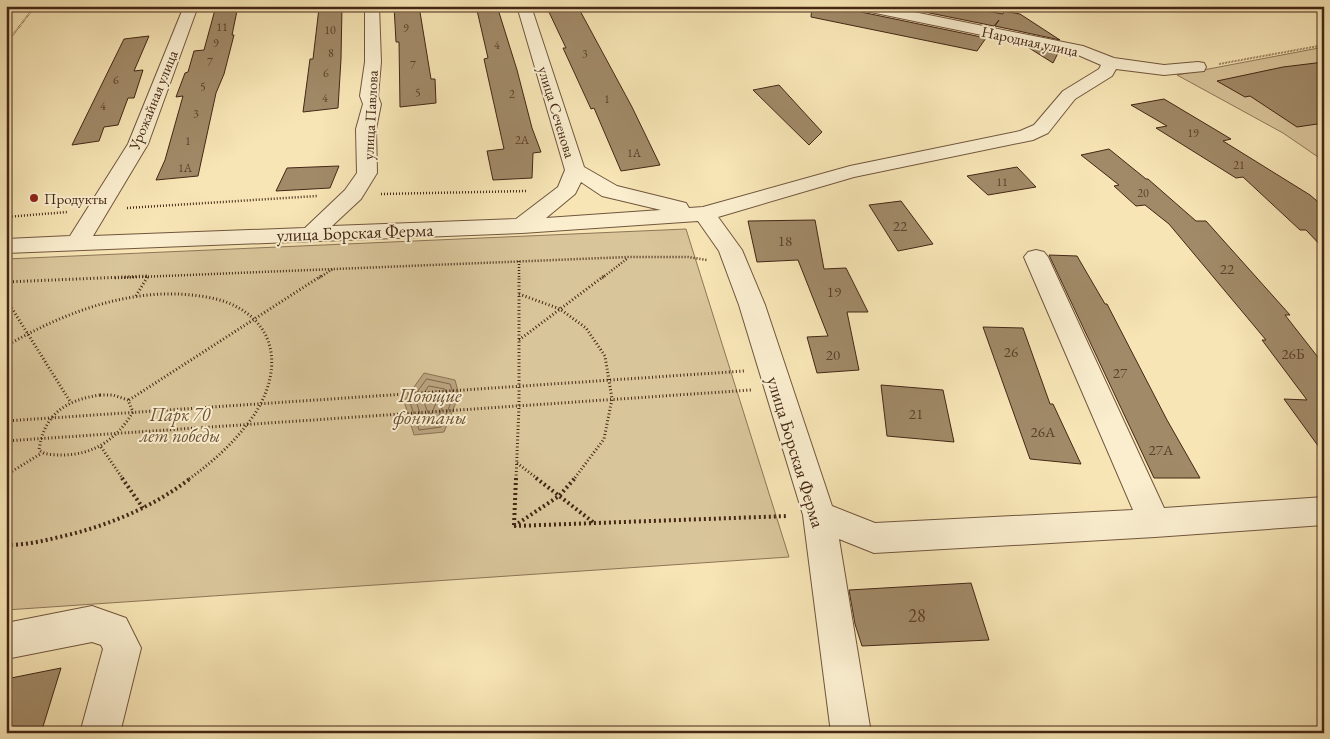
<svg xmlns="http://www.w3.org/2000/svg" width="1330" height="739" viewBox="0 0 1330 739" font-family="'EB Garamond',serif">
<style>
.green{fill:#d9c59a;stroke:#8e7658}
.water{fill:#baa47f;stroke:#8b7255}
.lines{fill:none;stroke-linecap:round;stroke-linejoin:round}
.shore{stroke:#7f664a;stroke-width:1}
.building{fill:#a18a68;stroke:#442715}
.minor-casing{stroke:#71563d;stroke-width:2}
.path-far3{stroke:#442715;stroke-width:2;stroke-dasharray:0.5 1;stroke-linecap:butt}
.path-far2{stroke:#442715;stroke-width:2.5;stroke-dasharray:1 2;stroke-linecap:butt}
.path-far1{stroke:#442715;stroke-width:3;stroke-dasharray:1 2.5;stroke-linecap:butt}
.path{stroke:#442715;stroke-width:4;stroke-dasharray:2 3;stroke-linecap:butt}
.minor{fill:#faeecf;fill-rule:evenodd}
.rail{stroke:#442715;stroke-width:2.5;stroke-dasharray:5 5;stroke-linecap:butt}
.poi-dot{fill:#8f2418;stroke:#faeecf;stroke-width:2}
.labels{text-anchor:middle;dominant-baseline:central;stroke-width:4;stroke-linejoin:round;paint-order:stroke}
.far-number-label{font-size:12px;fill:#5b402a}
.far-street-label{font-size:15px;fill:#442715;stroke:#faeecf}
.far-poi-label{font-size:15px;fill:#442715;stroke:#faeecf;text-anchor:start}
.number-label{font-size:15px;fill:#5b402a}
.street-label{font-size:18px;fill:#442715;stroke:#faeecf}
.park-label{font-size:18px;font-style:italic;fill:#694e36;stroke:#faeecf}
.near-number-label{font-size:18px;fill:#5b402a}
.water-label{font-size:19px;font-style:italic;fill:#674c35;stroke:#faeecf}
</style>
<rect width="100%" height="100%" fill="#f7e5b5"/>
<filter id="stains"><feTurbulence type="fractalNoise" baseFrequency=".004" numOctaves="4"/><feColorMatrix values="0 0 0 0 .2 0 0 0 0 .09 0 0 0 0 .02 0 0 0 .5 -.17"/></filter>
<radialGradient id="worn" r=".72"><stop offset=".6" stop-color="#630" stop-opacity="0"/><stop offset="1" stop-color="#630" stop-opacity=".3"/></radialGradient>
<path class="green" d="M1324,47V161L1283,133L1177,75Z
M686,229L789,557L6,610V259Z"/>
<path class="water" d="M424,373L455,380L459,395L444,432L414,435L404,401Z"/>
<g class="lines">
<path class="shore" d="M427,379L450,384L454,395L441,427L419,430L410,402Z
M429,386L445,389L447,395L437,421L423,423L417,404Z
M432,395H437L438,398L432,413L429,415L425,405Z"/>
</g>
<path class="building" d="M216,6H238L232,35H234L224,74L216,93L198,176L156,180L165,160L183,96L176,97L185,73L188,72L194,51L204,50Z
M342,6L341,59L338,108L303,112L310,59H313L319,8Z
M394,6H419L431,79H435L436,103L400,107L399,42H396Z
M476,6H497L517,70L532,128L541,152L533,153L532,178L493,180L487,151L504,149L484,59L488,58Z
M812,6H852L861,12L986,38L977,51L811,17Z
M895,6H958L1003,14L1004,11L1020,14L1060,40L995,26L999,20L994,26Z
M578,7L632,107L660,165L621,171L594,108L591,109L563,48H566L548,10Z
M149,36L134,71L143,70L134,98H128L118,125L104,127L99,141L72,145L124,39Z
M1026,46L1058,53L1053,63Z
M1324,62V123L1297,127L1250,96L1245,97L1217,81L1283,67Z
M779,85L822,132L809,145L753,90Z
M1164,99L1231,139L1223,141L1310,195L1324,207V249L1306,230H1300L1243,177L1236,178L1156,128L1167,126L1131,105Z
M1109,149L1146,179H1148L1196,221H1206L1290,315H1285L1324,365V454L1284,399L1307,400L1262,340H1266L1169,224L1145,205L1136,206L1114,186L1119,185L1081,155Z
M339,166L330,188L276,191L287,168Z
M1017,167L1036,187L988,195L967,176Z
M901,201L933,244L898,251L869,205Z
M815,220L824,269L846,268L868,312H847L859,370L817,373L807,337L828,336L798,260L757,262L748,221Z
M1049,255L1077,256L1105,304H1107L1167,420L1200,478H1154Z
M983,327L1023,328L1050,404H1053L1081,464L1030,459Z
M881,385L943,390L954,442L887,436Z
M971,583L989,640L862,646L855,624L849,590Z
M61,668L41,733H6V679Z"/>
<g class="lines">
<g class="minor-casing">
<path id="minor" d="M184,6H198L148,144L93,236L305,228L345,190L357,173L356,129L363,104L360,96L365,62V6H379L381,62L378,96L381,104L376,129L377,173L361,199L332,226L516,219L558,187L565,170L517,6H531L584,167L617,186L686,203L689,208L703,207L850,166L1020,131L1034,125L1063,91L1099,69L1101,65L1078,55L861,10L854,6H884L1083,46L1114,58L1164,65L1198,62L1204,63L1206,67L1204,71L1164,75L1116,69L1112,76L1075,99L1048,133L1033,140L854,177L718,217L742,250L765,305L832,506L875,523L1133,510L1024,257L1028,252L1036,250L1044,252L1048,257L1164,508L1324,497V525L1155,537L874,553L839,539L871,733H831L803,515L739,305L719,251L698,221L522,233L6,253V239L70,236L128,144ZM581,182L602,196L661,210L546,218L575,194Z
M92,606L126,618L141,648L120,733H80L103,649L101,645L92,642L6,659V623Z"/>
</g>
<path class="path-far3" d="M6,44L35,6
M1219,64L1324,45"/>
<path class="path-far2" d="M381,194L527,191
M127,208L317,196
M6,217L68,212
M519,261V278
M115,278L628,257H688L707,260
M319,278L334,268
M602,278L628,258"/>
<path class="path-far1" d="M6,282L147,276
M519,294L560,309L586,328L605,356L612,399L604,439L574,479
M136,296L148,276
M6,299L71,403
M519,340L604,276
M6,346C58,316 117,292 178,294C195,295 215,297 231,304C280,326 281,374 254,415C236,441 214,461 189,479
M100,395H113L128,400L133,412C117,439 94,455 62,455C54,455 44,455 39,450C44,414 66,400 100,395Z
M129,400L321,276
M6,421L744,371
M6,441L751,390
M101,447L123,479
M517,463L538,479
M6,475L42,453
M516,479L519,406V276"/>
<path class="path" d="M122,478L143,508
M536,478L593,522
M514,525L516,478
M514,526L559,496L575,478
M514,526L788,516
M6,545C23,545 39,542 55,538C105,527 150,509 191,478"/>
<use href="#minor" class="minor"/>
<path class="rail" d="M1320,6L1324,7"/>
</g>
<circle class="poi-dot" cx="34" cy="198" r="5"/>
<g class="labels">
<g class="far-number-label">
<text x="222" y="27">11</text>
<text x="406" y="28">9</text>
<text x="330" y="30">10</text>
<text x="216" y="43">9</text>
<text x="497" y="45">4</text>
<text x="331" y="53">8</text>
<text x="585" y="54">3</text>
<text x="210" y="62">7</text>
<text x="413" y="65">7</text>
<text x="326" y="73">6</text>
<text x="116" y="80">6</text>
<text x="203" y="86">5</text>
<text x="418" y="92">5</text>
<text x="512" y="94">2</text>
<text x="325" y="98">4</text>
<text x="607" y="99">1</text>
<text x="103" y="106">4</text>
<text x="196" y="114">3</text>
<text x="1193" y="133">19</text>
<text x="522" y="140">2А</text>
<text x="188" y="141">1</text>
<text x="634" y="153">1А</text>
<text x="1239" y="165">21</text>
<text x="185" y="168">1А</text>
<text x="1002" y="182">11</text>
<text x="1143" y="193">20</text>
</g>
<g class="far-street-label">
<text transform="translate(1030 41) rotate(12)">Народная улица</text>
<text transform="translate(153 100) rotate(-68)">Урожайная улица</text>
<text transform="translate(557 112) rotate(73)">улица Сеченова</text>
<text transform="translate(370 115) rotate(-87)">улица Павлова</text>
</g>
<g class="far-poi-label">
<text x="44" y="198">Продукты</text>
</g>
<g class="number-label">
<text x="900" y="225">22</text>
<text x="785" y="240">18</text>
<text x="1227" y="268">22</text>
<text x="834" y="291">19</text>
<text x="1011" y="351">26</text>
<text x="1293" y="353">26Б</text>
<text x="833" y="354">20</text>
<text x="1120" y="372">27</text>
<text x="916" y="413">21</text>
<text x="1043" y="431">26А</text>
<text x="1161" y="449">27А</text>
</g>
<g class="street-label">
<text transform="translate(355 232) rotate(-2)">улица Борская Ферма</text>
<text transform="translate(796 452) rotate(73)">улица Борская Ферма</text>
</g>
<g class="park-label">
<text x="180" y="414">Парк 70<tspan x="180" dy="21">лет победы</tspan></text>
</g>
<g class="near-number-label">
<text x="917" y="615">28</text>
</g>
<g class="water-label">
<text x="430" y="395">Поющие<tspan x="430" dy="22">фонтаны</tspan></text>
</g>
</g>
<rect width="1330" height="739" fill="none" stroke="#f7e5b5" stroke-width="25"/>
<rect x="8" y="8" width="1315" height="724" fill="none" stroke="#442715" stroke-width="2.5"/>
<rect x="12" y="12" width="1305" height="714" fill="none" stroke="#442715"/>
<rect width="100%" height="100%" filter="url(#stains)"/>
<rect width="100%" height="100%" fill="url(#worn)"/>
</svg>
